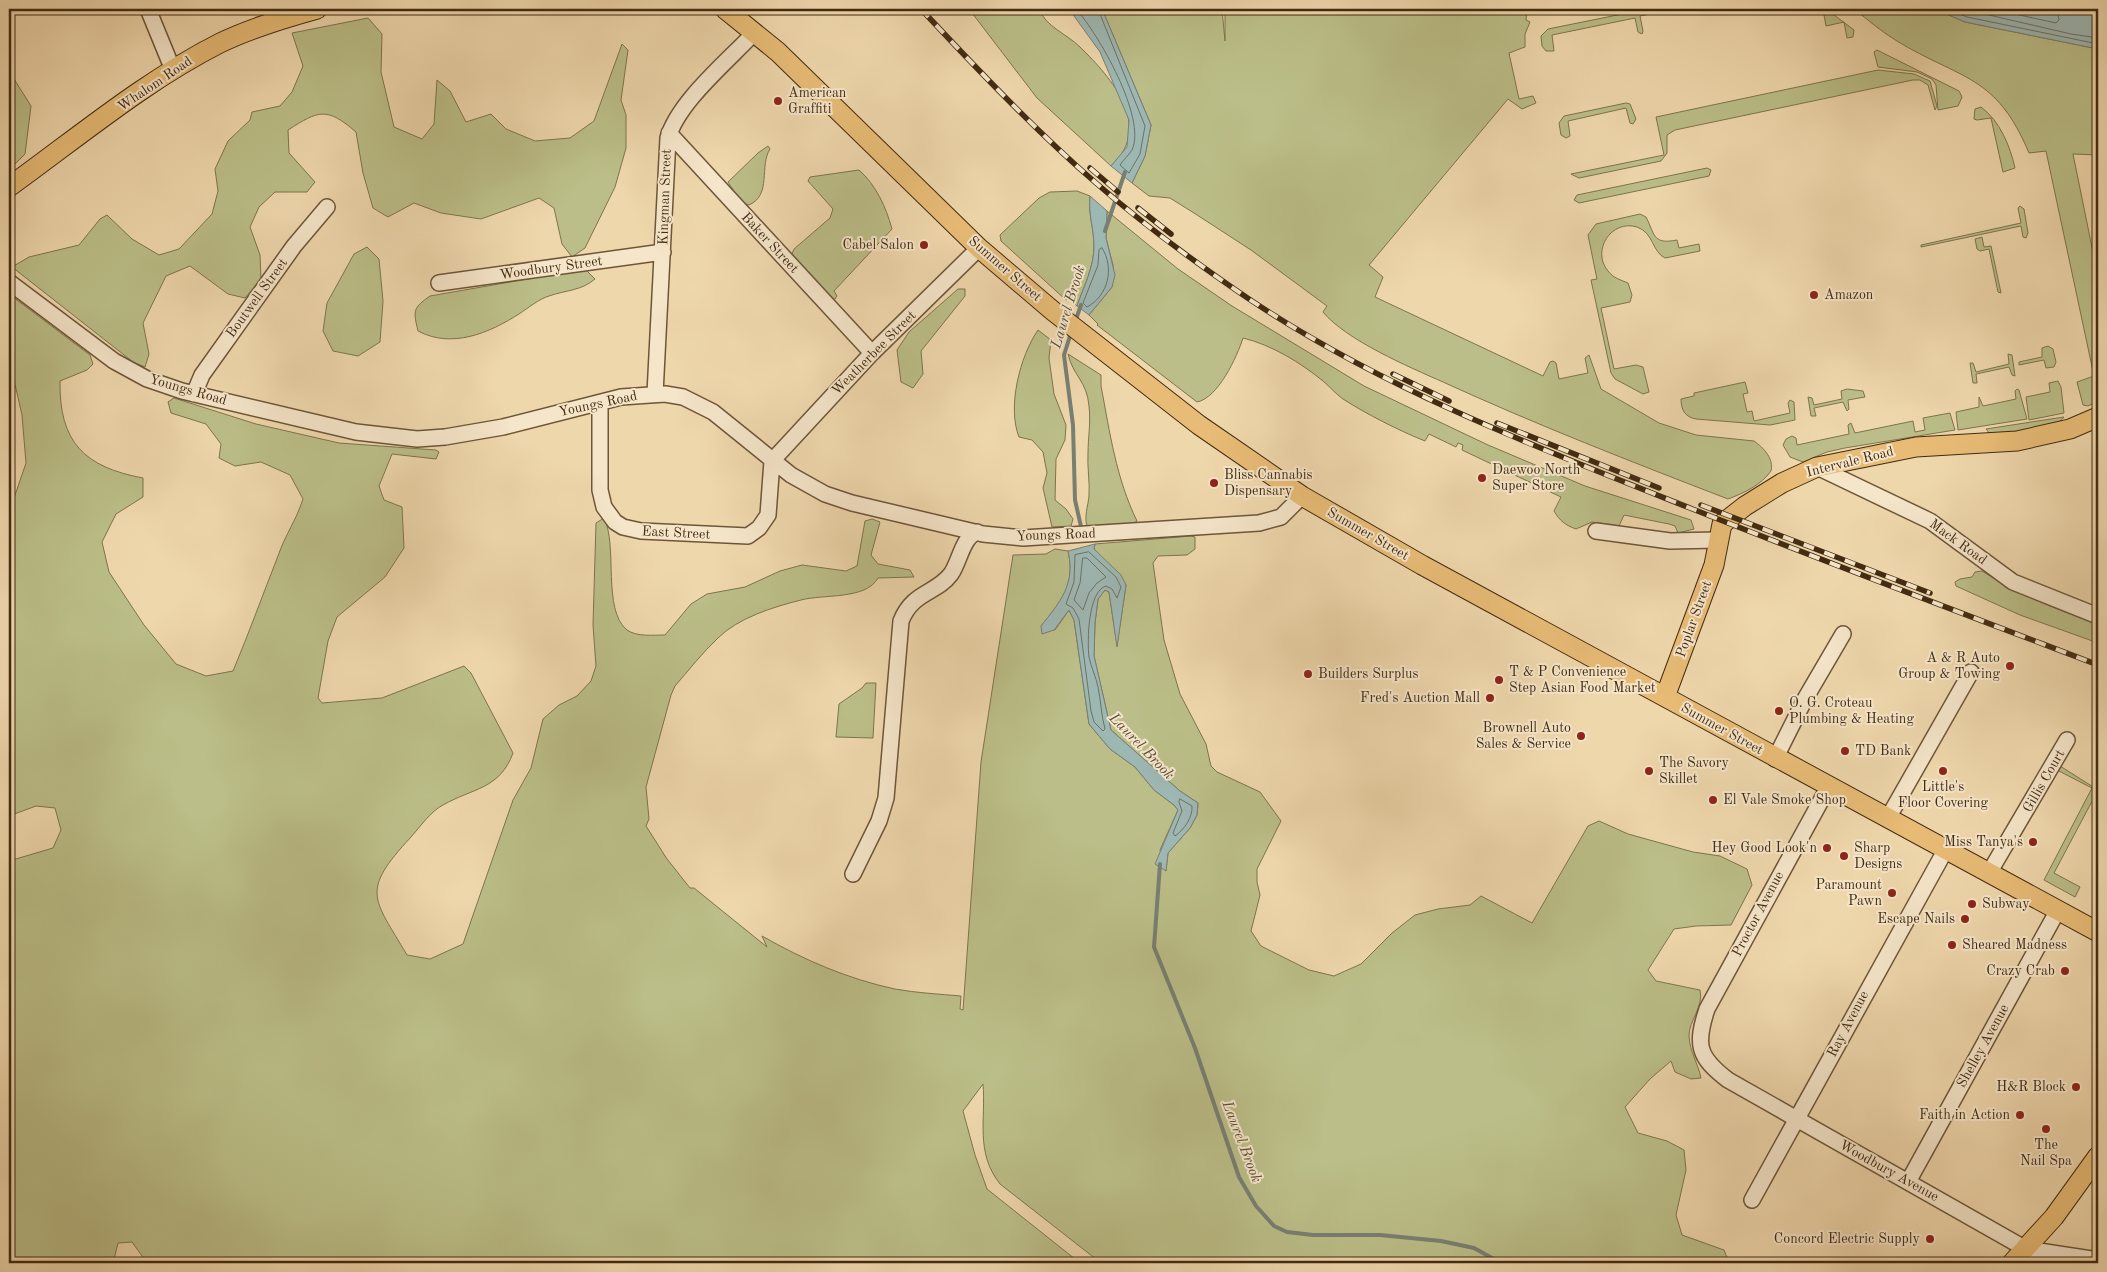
<svg xmlns="http://www.w3.org/2000/svg" width="2107" height="1272" viewBox="0 0 2107 1272" font-family="'Old Standard TT',serif">
<style>
.green{fill:#bbbe88;stroke:#7e744d}
.water{fill:#9db7b3;stroke:#797f73}
.lines{fill:none;stroke-linecap:round;stroke-linejoin:round}
.shore{stroke:#707162;stroke-width:1}
.stream{stroke:#797f73;stroke-width:4}
.minor-casing{stroke:#6d5638;stroke-width:18}
.major-casing{stroke:#422b12;stroke-width:21}
.minor{stroke:#f5e5c9;stroke-width:15}
.major{stroke:#e8bc76;stroke-width:19}
.rail-casing{stroke:#422b12;stroke-width:5.5}
.rail{stroke:#f5e5c9;stroke-width:4;stroke-dasharray:11;stroke-linecap:butt}
.poi-dot{fill:#8f2418;stroke:#f5e5c9;stroke-width:2}
.labels{text-anchor:middle;dominant-baseline:central;stroke-width:4;stroke-linejoin:round;paint-order:stroke}
.street-label{font-size:14px;fill:#422b12;stroke:#f5e5c9}
.poi-label{font-size:14px;fill:#422b12;stroke:#f5e5c9;text-anchor:start}
.water-label{font-size:15px;font-style:italic;fill:#594e3a;stroke:#f5e5c9}
</style>
<rect width="100%" height="100%" fill="#efd7ac"/>
<filter id="stains"><feTurbulence type="fractalNoise" baseFrequency=".004" numOctaves="4"/><feColorMatrix values="0 0 0 0 .2 0 0 0 0 .09 0 0 0 0 .02 0 0 0 .5 -.17"/></filter>
<radialGradient id="worn" r=".72"><stop offset=".6" stop-color="#630" stop-opacity="0"/><stop offset="1" stop-color="#630" stop-opacity=".3"/></radialGradient>
<path class="green" d="M969,9H1039C1046,27 1067,34 1080,47C1112,78 1154,127 1111,166L1037,98Z
M1102,9H1222L1225,41V9H1527L1526,20L1530,22L1525,34V47L1509,53L1519,99L1533,96L1536,103L1522,109L1508,99L1369,265L1383,277L1375,297L1543,376L1550,362L1553,361L1556,363L1559,379L1588,373L1585,358L1589,355L1601,389L1659,423L1696,435L1754,441C1764,448 1774,459 1771,471C1761,485 1744,493 1728,499C1632,462 1537,425 1443,382C1409,367 1346,340 1323,312L1327,306L1251,250L1194,213L1170,198L1149,196L1132,183L1145,156L1151,125Z
M1647,9H1677L1640,16L1643,31L1642,34L1638,32L1635,18L1552,35L1554,51H1546L1542,46L1541,36L1548,29Z
M1854,9H1935L1965,22L2098,49V155L2073,154L2098,277V401L2088,406L2083,405L2077,382L2094,376L2046,151L2029,153C1996,74 1961,80 1897,41C1882,32 1868,20 1854,9Z
M1825,12H1830L1854,30L1853,37L1847,38L1844,22L1826,26L1824,15Z
M368,18L382,34L381,72L394,127L422,139L434,124L437,80L450,91L466,122L491,114L506,129L535,141L570,138L594,121L622,44L628,50L621,100L626,115V148L615,187L585,248L572,257L562,244L554,208L539,198L481,219L441,213L414,203L388,217L373,208L363,173L356,132C327,107 319,110 288,130L289,153L315,182L307,192H275L259,207L250,227L260,255L261,279L245,298L228,294L190,266L166,276L143,323L149,354L145,367L133,362L12,267L29,257L79,245L100,219L107,215L132,239L159,255L179,249L212,214L218,191L215,169L228,141L250,120L252,112L280,106L292,92L303,66L292,33Z
M1877,50L1959,91L1962,97L1958,106L1938,110L1936,85L1932,79L1917,72L1878,67L1874,52Z
M1878,70L1914,74L1930,81L1937,106L1935,110L1928,85L1920,80H1913L1675,130L1667,135V153L1661,161L1579,178L1571,174L1664,155L1656,117Z
M9,71L31,106L25,154L12,167L9,166Z
M1626,103L1630,104L1636,119L1633,124L1630,123L1626,108L1568,121L1570,136L1566,138L1561,135L1559,123L1564,116Z
M1981,107C2000,121 2010,146 2015,168L2003,172L1991,118L1977,120L1974,119L1975,109Z
M768,146L770,149C759,166 772,195 749,205L741,202L728,182L758,153Z
M1707,168L1711,170L1709,176L1579,203L1574,200L1577,195Z
M859,170C876,185 886,207 892,229L834,291L837,296L835,299H829L791,256L794,249L830,218L833,209L808,181L810,177Z
M1077,191L1090,196C1088,214 1094,229 1094,246C1094,267 1084,286 1077,306L1069,299L1066,300L1001,241L1000,235L1039,198L1050,192Z
M2020,206L2024,209L2028,233L2026,238L2023,237L2021,226L1921,247V245L2021,223L2018,208Z
M1107,211L1178,269L1232,306L1364,386L1488,445L1585,486L1691,520L1694,529L1678,533L1675,526L1669,524L1624,515L1619,526L1592,522L1576,529C1565,525 1560,521 1554,511L1561,497L1462,450L1463,445L1458,443L1456,447L1429,434L1425,441C1400,431 1366,414 1343,399C1336,394 1330,387 1323,381C1301,363 1272,345 1243,338C1237,357 1218,398 1197,402L1097,325L1098,324L1089,315L1112,287L1113,265L1106,238Z
M1640,214L1646,217C1655,234 1652,245 1677,240L1679,248L1699,244L1700,251L1665,258C1652,252 1654,233 1637,227C1611,219 1591,251 1608,271C1613,278 1621,280 1628,283L1632,295L1630,302L1601,308L1614,369L1636,365L1643,367L1649,392L1643,394L1615,379L1611,373L1591,280L1597,279L1588,235L1596,224Z
M1982,237L1984,247L1991,246L2001,293L1998,292L1989,249L1980,251L1977,249L1975,239Z
M367,247L379,259L383,301L380,342L358,356L333,351L323,331L327,303L354,254Z
M585,269L595,279C581,291 566,290 549,296C539,299 528,308 519,314C489,333 452,349 418,331C413,310 413,308 430,296Z
M958,289H965V296L921,351L923,374L913,388L901,382L897,350L909,332Z
M9,294L90,355L93,364L87,370L60,381C59,442 84,467 143,478V497L116,514L102,542L109,572L144,625L176,664L206,676L233,671C249,633 263,594 278,556C285,535 296,521 303,499L290,475L261,462L235,466L219,458L221,444L206,424L171,413L168,402L174,398L256,424L339,443L436,450L439,452L436,459L392,454L379,486L384,500L402,507L404,548L385,577L337,617L328,641L318,698L322,703L382,698L464,666L471,673L513,753C500,789 473,788 443,805C431,811 420,827 411,837C360,892 373,897 407,955L430,959L463,944L513,800L531,768L543,719L559,705L577,696L591,681L596,666L593,625L596,523L604,518C618,545 602,610 627,630C637,637 653,635 665,635L691,604L707,594L745,587L780,571L802,565L846,571L857,566L865,521L872,519L880,522L871,555L878,564L910,570L914,577L878,578C866,600 823,594 801,600C773,607 738,618 718,638C702,653 689,670 675,686L671,695L646,787L649,819L646,826L667,859L690,888H694L767,947L762,936C804,960 848,979 895,989C917,993 939,994 961,996L960,1009L963,1010L981,762L1013,555L1046,554L1055,549L1068,551C1076,584 1061,602 1041,626L1055,630L1069,610L1074,620L1089,724L1110,749L1135,767L1154,790L1174,805L1178,810L1160,850L1166,871L1168,853L1190,828L1197,815L1198,803L1180,791L1111,730L1094,656L1095,623L1098,599L1105,590L1109,592L1117,645L1126,585L1094,549L1095,544L1191,536L1195,537V549L1187,555L1158,556L1153,563L1164,640L1180,694L1206,744L1211,766L1217,772L1260,792L1281,821L1257,869V882L1260,895L1251,931L1261,946L1309,970L1334,976L1361,964L1392,933L1415,915L1438,909L1470,905L1481,896L1532,923L1588,826L1599,821L1628,834L1693,852L1720,856L1747,869L1752,885L1731,925L1696,926L1674,929L1648,970L1656,981L1700,990C1704,1007 1689,1020 1689,1036C1690,1053 1698,1063 1701,1078L1691,1079L1675,1072L1671,1061L1650,1079L1625,1107L1638,1133L1667,1141L1684,1150L1686,1170L1676,1215L1682,1235L1724,1250L1728,1260L1726,1263H1101L1000,1184C975,1152 986,1120 983,1084L963,1111L975,1155L987,1189L1080,1263H147L132,1242L118,1243L113,1263H9V861L53,848L61,830L55,808L36,806L9,816V502L13,501L26,463L22,415L12,371L9,342Z
M1038,330L1051,340L1049,358L1054,394L1066,425L1065,440L1056,459L1055,500L1066,509L1073,519L1071,526L1052,527L1043,488L1047,473L1043,452L1032,440L1019,437C1007,407 1020,356 1038,330Z
M2048,346L2053,349L2056,362L2054,367L2046,368L2044,360L2019,365V362L2042,357V348Z
M1068,354L1101,375V386C1110,433 1116,478 1137,521L1132,524L1087,526C1084,517 1088,506 1089,496C1090,481 1087,467 1088,453C1088,438 1091,422 1089,406C1087,381 1073,376 1068,354Z
M2008,354L2012,355L2015,376L2012,375L2009,367L1976,374L1977,383H1973L1970,363H1973L1976,372L2009,364Z
M2058,381L2061,387L2064,413L2029,420L2026,397L2050,392L2049,383Z
M1745,382L1748,393L1743,394L1747,412L1752,411L1754,421L1790,413L1788,403L1790,400L1794,402L1795,420L1770,425L1696,419C1685,417 1681,410 1681,399L1694,396V393Z
M1847,389L1863,391L1865,397L1848,400L1849,409L1847,411L1843,402L1814,408L1816,416H1811L1808,397L1812,398L1814,405L1842,399L1841,391Z
M2017,389L2019,390L2027,419L1958,430L1956,412L1979,407V397L1983,406L2016,399L2015,391Z
M1950,413L1955,430L1845,448L1827,452L1803,462L1790,457L1783,445L1786,439L1792,436L1796,438L1797,445L1849,434L1848,425L1851,423L1855,433L1913,421L1915,432L1925,430L1923,418Z
M2064,417C2054,432 2008,433 1991,435L1986,429Z
M1982,571C2018,595 2058,609 2098,625V643L2020,615L1956,586L1955,582L1960,579L1972,577L1975,572Z
M866,683H876L873,738L836,737L839,704L862,688Z
M2060,766L2098,790L2054,873L2080,887L2075,897L2044,880L2092,788L2057,770Z"/>
<path class="water" d="M1069,9H1102L1151,125L1145,156L1132,183L1111,166L1127,147L1129,120L1100,52Z
M1935,9H2063L2098,15V49L1965,22Z
M1090,196L1107,211L1106,238L1115,275L1112,287L1089,315L1077,306C1084,286 1094,267 1094,246C1094,229 1088,214 1090,196Z
M1095,544L1094,549L1121,575L1126,585L1117,647L1109,592L1105,590L1098,599L1095,623L1094,656L1111,730L1180,791L1198,803L1197,815L1190,828L1168,853L1166,871L1155,864L1178,810L1174,805L1154,790L1135,767L1110,749L1089,724L1074,620L1069,610L1054,630L1042,634L1041,626C1060,602 1076,584 1068,551Z"/>
<g class="lines">
<path class="shore" d="M1076,9C1098,33 1147,118 1132,150C1129,155 1123,160 1120,165L1129,173L1140,154L1145,126L1098,9
M1947,9L1967,17L2098,44
M1963,9L2071,34L2098,38
M1992,9L2056,23L2059,20L2057,9
M1102,248C1115,268 1108,296 1087,307L1083,303L1098,265L1099,250Z
M1089,552L1116,577L1121,587L1117,598L1112,589L1106,586C1088,591 1087,641 1089,657C1091,667 1096,677 1098,687C1101,701 1101,715 1105,729L1103,731L1094,722L1091,711L1079,619L1073,608L1066,604L1074,582L1075,555Z
M1083,558H1087L1106,577L1097,583L1089,593L1083,610L1074,600L1080,583Z
M1180,799L1192,806C1193,817 1184,830 1175,836L1173,833L1182,811L1179,802Z"/>
<path class="stream" d="M1105,231L1125,172
M1075,322L1081,305
M1071,333L1064,355L1073,425L1075,500L1082,531
M1160,864L1154,947L1195,1048L1239,1177L1256,1206L1274,1226L1287,1232L1313,1235H1380L1441,1241L1474,1248L1501,1263"/>
<g class="minor-casing">
<path id="minor" d="M148,9L173,70
M669,133L872,353
M9,282L114,361L147,379L182,391L356,432L417,439L445,437L503,427L621,397L665,394L683,397L713,412L791,475L825,494L852,503L983,534L1023,538L1259,523L1281,517L1302,496
M439,283L663,252
M194,394L202,375L294,246L327,207
M655,394L668,138C678,102 728,61 754,33
M600,403V490L604,507L615,522L623,527L641,531L748,536L759,528L768,515L772,461L872,353L979,248
M1817,467L1930,521L2013,582L2098,616
M1596,531L1670,541L1717,540
M1775,759L1805,699L1843,634
M1829,786L1707,1009C1695,1045 1698,1057 1728,1080L2026,1249L2098,1260
M1888,818L1971,672
M1989,873L2067,740
M853,874L879,821L886,798L901,621C913,591 936,594 951,574C960,561 962,538 977,532
M1908,1182L2058,910
M1752,1200L1946,849"/>
</g>
<g class="major-casing">
<path id="major" d="M725,9L778,52L979,248L1053,311L1199,425L1302,496L1422,565L2098,932
M9,187C77,138 145,81 220,43C251,28 284,18 317,9
M1665,697L1714,565L1722,524L1745,506L1782,483L1817,467L1916,447L2017,441L2070,429L2098,417
M2012,1263L2054,1217L2098,1156"/>
</g>
<use href="#minor" class="minor"/>
<use href="#major" class="major"/>
<g class="rail-casing">
<path id="rail" d="M921,9C977,69 1034,129 1096,183C1144,225 1196,263 1249,299C1387,391 1541,449 1695,510C1829,563 1964,614 2098,665
M1090,168L1118,192
M1138,208L1171,234
M1393,374L1449,401
M1497,423L1659,488
M1701,505L1930,593"/>
</g>
<use href="#rail" class="rail"/>
</g>
<g class="poi-dot">
<circle cx="778" cy="101" r="5"/>
<circle cx="924" cy="245" r="5"/>
<circle cx="1814" cy="295" r="5"/>
<circle cx="1482" cy="478" r="5"/>
<circle cx="1214" cy="483" r="5"/>
<circle cx="2010" cy="666" r="5"/>
<circle cx="1308" cy="674" r="5"/>
<circle cx="1499" cy="680" r="5"/>
<circle cx="1490" cy="698" r="5"/>
<circle cx="1779" cy="711" r="5"/>
<circle cx="1581" cy="736" r="5"/>
<circle cx="1845" cy="751" r="5"/>
<circle cx="1649" cy="771" r="5"/>
<circle cx="1943" cy="771" r="5"/>
<circle cx="1713" cy="800" r="5"/>
<circle cx="2033" cy="842" r="5"/>
<circle cx="1827" cy="848" r="5"/>
<circle cx="1844" cy="856" r="5"/>
<circle cx="1892" cy="893" r="5"/>
<circle cx="1972" cy="904" r="5"/>
<circle cx="1965" cy="919" r="5"/>
<circle cx="1952" cy="945" r="5"/>
<circle cx="2065" cy="971" r="5"/>
<circle cx="2076" cy="1087" r="5"/>
<circle cx="2020" cy="1115" r="5"/>
<circle cx="2046" cy="1129" r="5"/>
<circle cx="1930" cy="1239" r="5"/>
</g>
<g class="labels">
<g class="street-label">
<text transform="translate(155 84) rotate(-34)">Whalom Road</text>
<text transform="translate(665 197) rotate(-88)">Kingman Street</text>
<text transform="translate(770 243) rotate(47)">Baker Street</text>
<text transform="translate(551 268) rotate(-8)">Woodbury Street</text>
<text transform="translate(1005 269) rotate(41)">Summer Street</text>
<text transform="translate(257 298) rotate(-54)">Boutwell Street</text>
<text transform="translate(874 353) rotate(-45)">Weatherbee Street</text>
<text transform="translate(188 390) rotate(16)">Youngs Road</text>
<text transform="translate(598 404) rotate(-12)">Youngs Road</text>
<text transform="translate(1850 462) rotate(-14)">Intervale Road</text>
<text transform="translate(676 533) rotate(3)">East Street</text>
<text transform="translate(1368 534) rotate(30)">Summer Street</text>
<text transform="translate(1056 535) rotate(-2)">Youngs Road</text>
<text transform="translate(1958 542) rotate(36)">Mack Road</text>
<text transform="translate(1694 619) rotate(-70)">Poplar Street</text>
<text transform="translate(1722 729) rotate(29)">Summer Street</text>
<text transform="translate(2044 781) rotate(-60)">Gillis Court</text>
<text transform="translate(1758 914) rotate(-62)">Proctor Avenue</text>
<text transform="translate(1848 1024) rotate(-62)">Ray Avenue</text>
<text transform="translate(1983 1046) rotate(-61)">Shelley Avenue</text>
<text transform="translate(1889 1171) rotate(29)">Woodbury Avenue</text>
</g>
<g class="poi-label">
<text x="788" y="93">American<tspan x="788" dy="16">Graffiti</tspan></text>
<text x="914" y="245" text-anchor="end">Cabel Salon</text>
<text x="1824" y="295">Amazon</text>
<text x="1492" y="470">Daewoo North<tspan x="1492" dy="16">Super Store</tspan></text>
<text x="1224" y="475">Bliss Cannabis<tspan x="1224" dy="16">Dispensary</tspan></text>
<text x="2000" y="658" text-anchor="end">A &amp; R Auto<tspan x="2000" dy="16">Group &amp; Towing</tspan></text>
<text x="1509" y="672">T &amp; P Convenience<tspan x="1509" dy="16">Step Asian Food Market</tspan></text>
<text x="1318" y="674">Builders Surplus</text>
<text x="1480" y="698" text-anchor="end">Fred's Auction Mall</text>
<text x="1789" y="703">O. G. Croteau<tspan x="1789" dy="16">Plumbing &amp; Heating</tspan></text>
<text x="1571" y="728" text-anchor="end">Brownell Auto<tspan x="1571" dy="16">Sales &amp; Service</tspan></text>
<text x="1855" y="751">TD Bank</text>
<text x="1659" y="763">The Savory<tspan x="1659" dy="16">Skillet</tspan></text>
<text x="1943" y="787" text-anchor="middle">Little's<tspan x="1943" dy="16">Floor Covering</tspan></text>
<text x="1723" y="800">El Vale Smoke Shop</text>
<text x="2023" y="842" text-anchor="end">Miss Tanya's</text>
<text x="1817" y="848" text-anchor="end">Hey Good Look'n</text>
<text x="1854" y="848">Sharp<tspan x="1854" dy="16">Designs</tspan></text>
<text x="1882" y="885" text-anchor="end">Paramount<tspan x="1882" dy="16">Pawn</tspan></text>
<text x="1982" y="904">Subway</text>
<text x="1955" y="919" text-anchor="end">Escape Nails</text>
<text x="1962" y="945">Sheared Madness</text>
<text x="2055" y="971" text-anchor="end">Crazy Crab</text>
<text x="2066" y="1087" text-anchor="end">H&amp;R Block</text>
<text x="2010" y="1115" text-anchor="end">Faith in Action</text>
<text x="2046" y="1145" text-anchor="middle">The<tspan x="2046" dy="16">Nail Spa</tspan></text>
<text x="1920" y="1239" text-anchor="end">Concord Electric Supply</text>
</g>
<g class="water-label">
<text transform="translate(1069 307) rotate(-73)">Laurel Brook</text>
<text transform="translate(1141 747) rotate(46)">Laurel Brook</text>
<text transform="translate(1241 1142) rotate(69)">Laurel Brook</text>
</g>
</g>
<rect width="2107" height="1272" fill="none" stroke="#efd7ac" stroke-width="30"/>
<rect x="10" y="10" width="2087" height="1252" fill="none" stroke="#422b12" stroke-width="2.5"/>
<rect x="15" y="15" width="2077" height="1242" fill="none" stroke="#422b12"/>
<rect width="100%" height="100%" filter="url(#stains)"/>
<rect width="100%" height="100%" fill="url(#worn)"/>
</svg>
